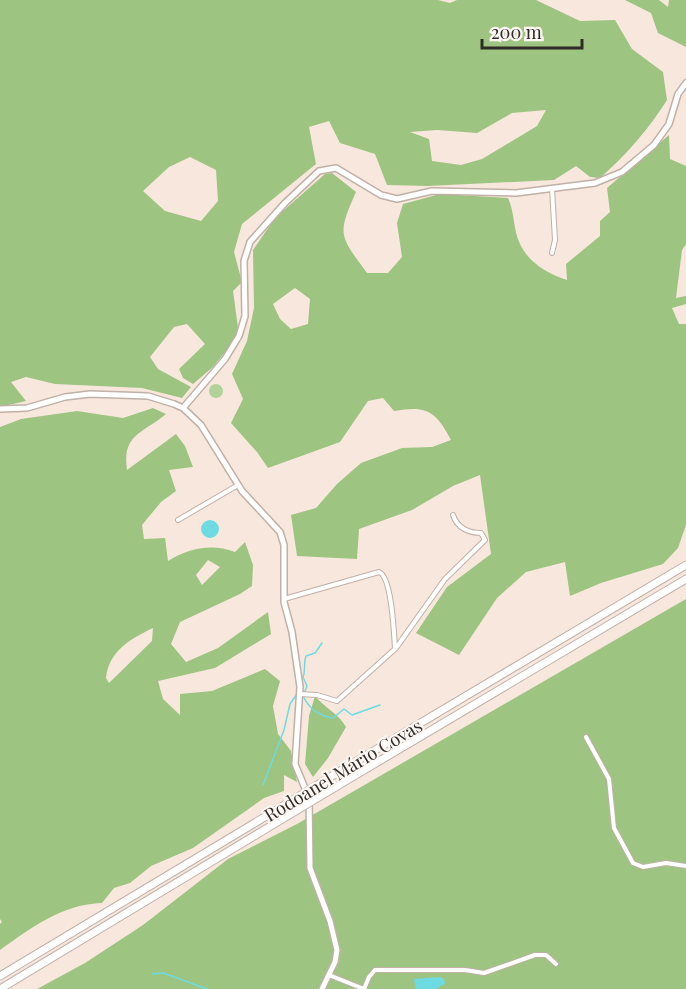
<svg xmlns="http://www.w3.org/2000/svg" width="686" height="989" viewBox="0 0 686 989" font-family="'Playfair Display',serif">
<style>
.green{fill:#b1d39a}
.forest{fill:#9dc481;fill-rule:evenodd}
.water{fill:#6edbe2}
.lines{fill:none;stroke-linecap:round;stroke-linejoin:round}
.stream{stroke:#6edbe2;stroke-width:1.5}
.street-casing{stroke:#c0b0a6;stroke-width:6}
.secondary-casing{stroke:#c0b0a6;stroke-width:8}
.highway-casing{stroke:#c0b0a6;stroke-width:9}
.street{stroke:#fff;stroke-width:4}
.secondary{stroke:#fff;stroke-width:5}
.highway{stroke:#fff;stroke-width:7}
.highway-bridge-casing{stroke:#c0b0a6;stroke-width:9;stroke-linecap:butt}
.highway-bridge{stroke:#fff;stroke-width:7}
.labels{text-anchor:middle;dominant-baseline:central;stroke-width:4.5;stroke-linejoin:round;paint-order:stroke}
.street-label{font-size:18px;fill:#312b27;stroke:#fdf7f3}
</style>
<rect width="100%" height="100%" fill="#f8e7dd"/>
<path class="green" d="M209 391a7 7 0 1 1 14 0a7 7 0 1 1-14 0Z"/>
<path class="forest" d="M0,0H438L450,3L457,0H536L580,21L615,20L632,49L663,72L667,100C648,130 627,154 600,178L590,177L576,166L554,180L428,186L387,185L375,154L340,143L329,121L309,127L316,164L242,224L234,252L242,282L233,291L239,335L213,367L193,384L183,378L179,369L205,344L187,324L174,327L150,357L158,369L191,387L182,398L142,388L55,384L26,377L11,382L26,401L0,407ZM546,110L537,126L482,159L461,165L432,161L429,139L410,132L437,130L477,133L512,113ZM190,157L216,170L218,201L201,221L165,211L143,191L169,167Z
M625,0H659L668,7L669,0H686V47L658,33L651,13Z
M669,135L670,159L686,166V244L682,250L676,298L686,296V304L672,308L679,324H686V525L678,548L663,564L601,583L570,596L565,562L526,572L497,598L459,655L416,633L447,587L491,554L480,475L453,486L412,510L359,529L357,559L297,556L291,515L316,508L337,484L361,463L402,448L432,447L451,440C436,411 427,405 394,411L383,398L368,401L340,442L268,468L257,452L231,423L243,399L232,374L247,341L254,308L253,250L275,218L325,174L332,173L356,192C337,235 339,235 367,273H388L402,257L397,223L403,204L440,194L508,198C515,213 513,230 520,244C529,263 548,274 567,280L566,264L600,236V221L610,212L607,188ZM295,288L310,299L308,324L291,329L280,319L273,304Z
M153,408L166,414C142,434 122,434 127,470L176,434L185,446L193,467L169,470L176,491L161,502L142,525L144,539L165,538L168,561C189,548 212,543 235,552L245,542L253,565L252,586L240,594L180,622L171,644L186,662L218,648L268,612L271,634L215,668L158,681L163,699L180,715V694L212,691L265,669L280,681L273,706L278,734L291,751L297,782L284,775V791L264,798L193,848L151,866L130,883L114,888L102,903C62,904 31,928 0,950V924L2,922L0,919V427L21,419L77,411L123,418ZM208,560L220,567L202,585L196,575ZM153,628L152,641L109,683L106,678C109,651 130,639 153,628Z
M686,599V989H37L85,963L143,925L228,859L297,824Z
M315,696C325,708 339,714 346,727L328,758L313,777L305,764L309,716Z"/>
<path class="water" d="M201 529a9 9 0 1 1 18 0a9 9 0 1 1-18 0Z
M439,977L444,979L445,984L435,989H416L414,979Z"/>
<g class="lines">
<path class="stream" d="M322,643L315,653L306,656C303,664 306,670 303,677L307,686L303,696C310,710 318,715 333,718L344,709L352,715L380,705
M263,785L284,730L290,704L297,694
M152,974L163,973L207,989"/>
<g class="street-casing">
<path id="street" d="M552,253L555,240L552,188
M178,520L238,485
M284,599L379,572C392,577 394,634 395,649L337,701L317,695L300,694
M396,648L445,579L485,540L481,533C469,533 457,528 453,515
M586,737L609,779L614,828L633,863L643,867L666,863L686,866
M329,975L364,989
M364,989L369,977L375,970H465L484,973L535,955H546L556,964"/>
</g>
<g class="secondary-casing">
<path id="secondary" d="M183,408L225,359L239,336L245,316L244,261L250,242L285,203L319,171L336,168L381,195L397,199L432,191L516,193L595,183L622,172L654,145L669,124L678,94L686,83
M0,409L27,408L65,397L90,394L148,396L174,404L183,408L201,425L242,491L280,532L284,545V602L292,632L300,687L295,764L309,798L310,868L330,921L337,950L335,962L322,989"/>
</g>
<g class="highway-casing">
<path id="highway" d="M350,765L686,565
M354,776L686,579
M0,976L278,809
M0,989L284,818"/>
</g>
<use href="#street" class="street"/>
<use href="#secondary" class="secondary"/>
<use href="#highway" class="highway"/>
<g class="highway-bridge-casing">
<path id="highway-bridge" d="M278,809L350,765
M284,818L354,776"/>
</g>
<use href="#highway-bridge" class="highway-bridge"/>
</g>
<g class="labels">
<g class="street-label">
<text transform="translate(343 770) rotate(-31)">Rodoanel Mário Covas</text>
</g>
</g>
<path d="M482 39v9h100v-9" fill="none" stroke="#312b27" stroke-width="3"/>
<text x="491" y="39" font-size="18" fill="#312b27" stroke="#fdf7f3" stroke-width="4.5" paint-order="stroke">200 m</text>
</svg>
